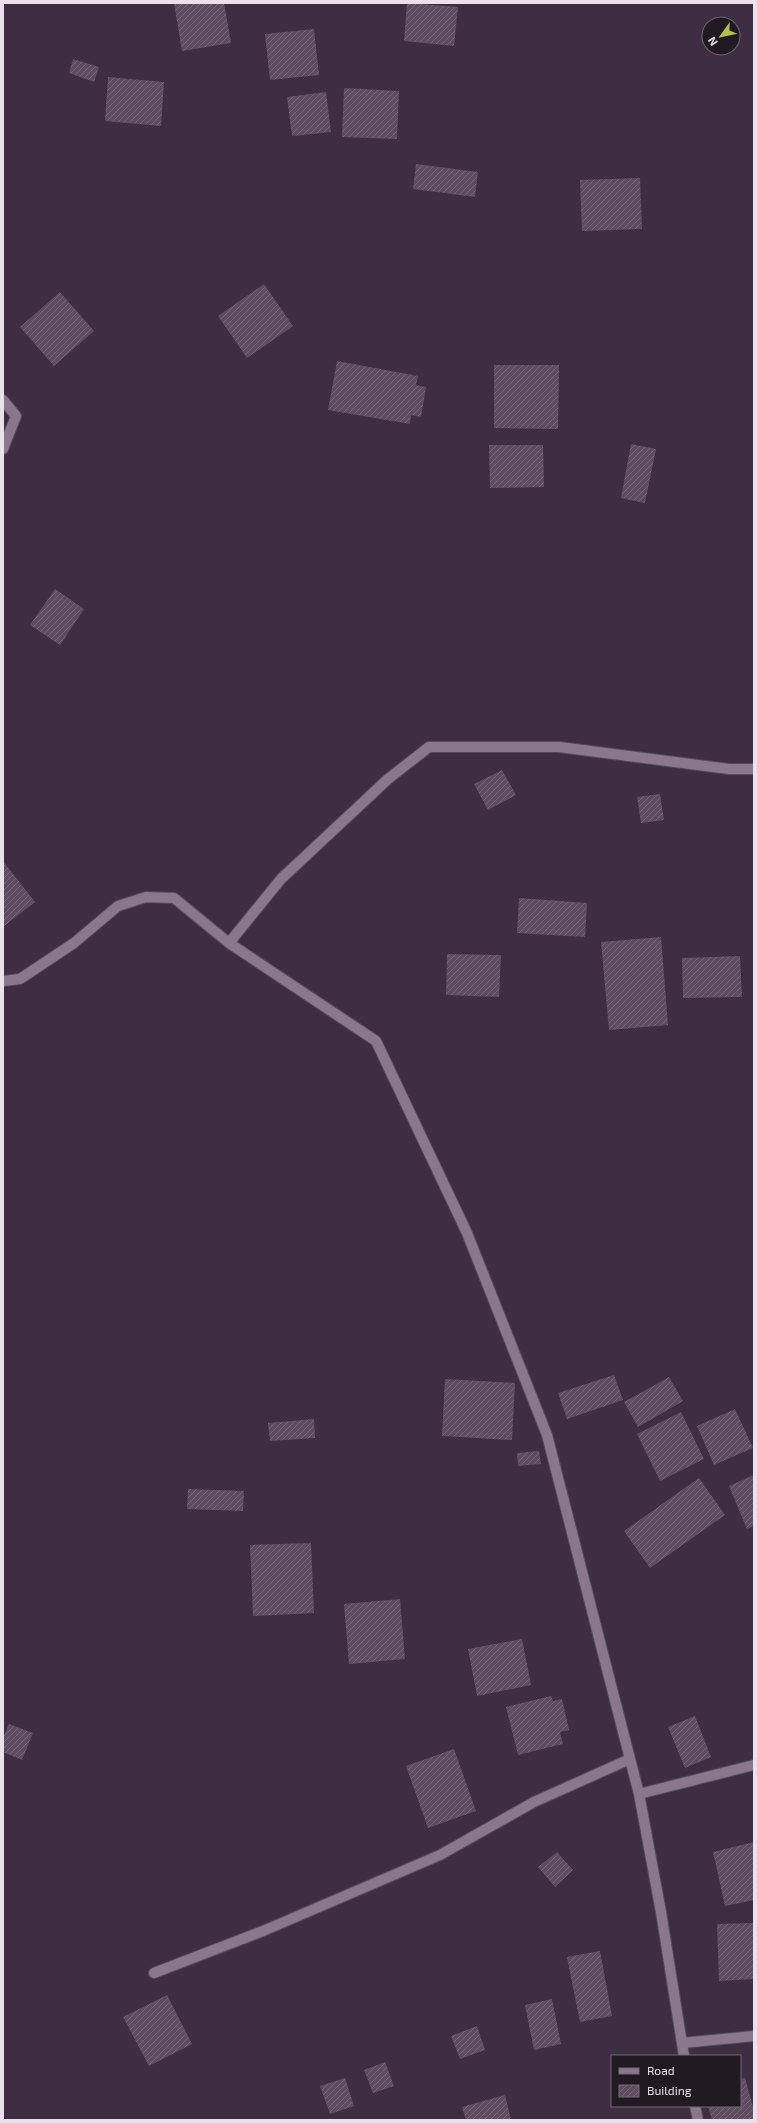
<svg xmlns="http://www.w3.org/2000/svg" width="757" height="2123" viewBox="0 0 757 2123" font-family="'Exo 2',sans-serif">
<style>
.building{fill:url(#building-hatch)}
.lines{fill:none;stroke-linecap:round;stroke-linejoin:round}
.minor-casing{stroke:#594b5c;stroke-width:12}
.minor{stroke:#8a778e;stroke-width:10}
</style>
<defs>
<pattern id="building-hatch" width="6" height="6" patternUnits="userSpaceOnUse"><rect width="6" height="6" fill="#5f4c62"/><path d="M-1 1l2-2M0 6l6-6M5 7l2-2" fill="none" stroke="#766679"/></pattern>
</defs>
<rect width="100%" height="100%" fill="#3f2e43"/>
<path class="building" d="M174,3H224L231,43L182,51Z
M407,3L458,7L454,46L404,41Z
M314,29L319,75L270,80L265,34Z
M73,59L99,67L94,82L69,73Z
M108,77L164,82L161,126L105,121Z
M344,88L399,91L397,139L342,137Z
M326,92L331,132L292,136L287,97Z
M416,164L478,172L475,197L413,189Z
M640,178L642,229L582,231L580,180Z
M264,284L293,326L247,358L218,316Z
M60,292L94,331L54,366L20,327Z
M337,361L418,376L416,385L426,387L421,417L411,415L410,424L328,410Z
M494,365H559L558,429L494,428Z
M631,444L656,449L645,503L621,498Z
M489,445H543L544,487L490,488Z
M55,589L84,609L60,645L30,625Z
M502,770L516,795L488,810L474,784Z
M660,794L664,820L641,823L637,797Z
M3,861L35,902L3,927Z
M519,898L587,903L585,937L517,933Z
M661,937L668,1025L609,1030L601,942Z
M447,954L501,955L499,997L446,995Z
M740,956L742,997L683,998L682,958Z
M614,1375L623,1400L567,1419L558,1393Z
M669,1377L683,1401L638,1427L624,1402Z
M445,1379L515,1383L512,1440L442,1436Z
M735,1409L753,1448L714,1465L697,1426Z
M681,1412L704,1459L660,1481L637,1434Z
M314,1419L315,1438L270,1441L268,1423Z
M539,1451L541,1464L518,1466L517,1453Z
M754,1475V1526L747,1529L729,1486Z
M699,1478L725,1515L650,1568L624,1531Z
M188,1489L244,1491L243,1511L187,1509Z
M311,1543L314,1613L253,1616L250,1545Z
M400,1599L405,1659L349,1664L344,1604Z
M522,1639L531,1685L477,1696L468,1649Z
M551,1696L553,1701L562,1699L569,1730L560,1732L563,1744L518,1755L506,1707Z
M695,1716L711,1757L685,1768L668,1727Z
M9,1724L33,1733L22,1760L3,1752V1738Z
M454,1749L476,1811L428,1828L406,1766Z
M754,1842V1900L725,1906L713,1852Z
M557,1852L573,1870L555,1887L538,1867Z
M754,1923V1979L719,1981L717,1924Z
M600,1951L612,2016L580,2022L567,1957Z
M167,1995L192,2044L149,2066L123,2017Z
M552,1999L561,2044L534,2050L525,2005Z
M477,2026L485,2050L460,2059L451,2036Z
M385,2062L394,2086L373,2093L364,2070Z
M345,2078L354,2106L330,2114L320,2086Z
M745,2078L754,2110V2120H712L708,2106H740V2079Z
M505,2095L511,2120H466L462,2107Z"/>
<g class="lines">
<g class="minor-casing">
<path id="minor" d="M3,400L16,416L3,449
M229,943L281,879L388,779L429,747H559L729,769H754
M3,981L20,979L74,943L118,906L146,897L174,898L229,943L376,1041L467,1233L547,1435L639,1794L661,1912L684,2056
M639,1794L754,1765
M154,1973L263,1931L440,1855L534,1802L630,1759
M682,2043L754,2036
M695,2106L698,2120"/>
</g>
<use href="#minor" class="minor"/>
</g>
<rect width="757" height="2123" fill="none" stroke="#ebe0ec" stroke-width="8"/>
<rect x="611" y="2055" width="130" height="52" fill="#221a23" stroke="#726973"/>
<rect x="619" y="2068" width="20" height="6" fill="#8a778e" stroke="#726973"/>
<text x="647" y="2075" font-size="12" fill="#ebe0ec">Road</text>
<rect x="619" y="2085" width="20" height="12" fill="url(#building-hatch)" stroke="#726973"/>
<text x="647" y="2095" font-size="12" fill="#ebe0ec">Building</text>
<g transform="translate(721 36) rotate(237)"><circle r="19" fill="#221a23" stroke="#726973"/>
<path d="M0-3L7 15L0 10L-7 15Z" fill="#b7c148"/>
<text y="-6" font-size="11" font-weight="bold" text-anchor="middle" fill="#ebe0ec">N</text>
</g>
</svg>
